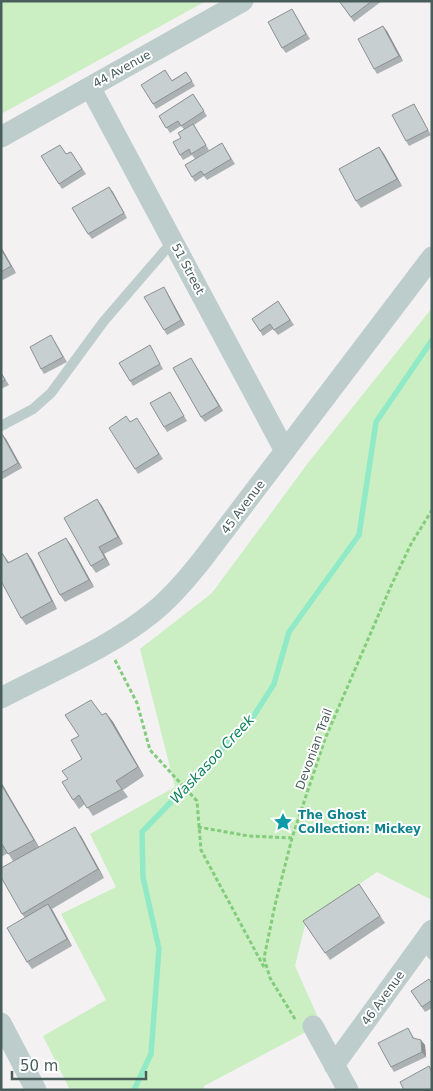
<svg xmlns="http://www.w3.org/2000/svg" width="433" height="1091" viewBox="0 0 433 1091" font-family="'DejaVu Sans',sans-serif">
<style>
.green{fill:#cbeec2}
.lines{fill:none;stroke-linecap:round;stroke-linejoin:round}
.stream{stroke:#91eac7;stroke-width:5.5}
.path{stroke:#82cc7b;stroke-width:3;stroke-dasharray:4 2.5;stroke-linecap:butt}
.service{stroke:#bdcdcb;stroke-width:10}
.minor{stroke:#bdcdcb;stroke-width:21}
.wall{fill:#acb2b3}
.shaded-wall{fill:#8c9192}
.building{fill:#c8cfd0;stroke:#8c9192}
.labels{text-anchor:middle;dominant-baseline:central;stroke-width:4;stroke-linejoin:round;paint-order:stroke}
.street-label{font-size:12px;fill:#495e5b;stroke:#fff}
.culture-label{font-size:12px;font-weight:bold;fill:#0d838f;stroke:#fff;text-anchor:start}
.water-label{font-size:14px;font-style:italic;fill:#118358;stroke:#fff}
</style>
<rect width="100%" height="100%" fill="#f3f1f2"/>
<path class="green" d="M1,1H206L1,114Z
M432,308V900L377,872L306,921L295,966L321,1024L204,1086V1090H70L43,1036L106,1000L61,914L116,887L90,834L175,787L140,649L212,593L308,463Z"/>
<g class="lines">
<path class="stream" d="M134,1090L151,1054L159,949L143,877L142,832L253,717L274,684L289,632L359,535L376,422L432,340"/>
<path class="path" d="M115,660L137,703L150,750L197,801L201,850L265,969
M198,827L249,836L292,838
M295,1019L270,978L264,958L275,905L292,838L325,739L391,586L411,544L432,510"/>
<path class="service" d="M1,426L33,409L51,393L104,321L173,241
M424,942L432,955"/>
<path class="minor" d="M90,87L285,451
M1,137L243,1
M1,698C50,672 109,648 152,613C171,598 187,579 202,560L432,257
M1,1023L36,1090
M313,1026L348,1090
M334,1065L432,930"/>
</g>
<path class="wall" d="M339,1H382L354,22Z
M295,14L310,39L286,53L282,48Z
M387,31L403,61L377,74L374,69Z
M186,72L195,86L156,109L153,104L172,80Z
M193,94L207,116L194,125L209,150L195,159L192,155L183,160L180,155L181,138L184,129L181,126L170,133L159,116Z
M414,104L431,135L409,146L406,141Z
M379,147L384,154L402,186L361,208L356,201Z
M225,148L235,164L207,180L204,176L195,182L192,177Z
M71,152L86,174L62,189L41,156L66,154Z
M109,187L127,218L92,239L88,234Z
M1,247L16,273L1,281Z
M167,292L185,325L167,335L164,330Z
M278,301L294,325L278,335L273,329L263,336L252,319Z
M54,340L67,362L44,374L41,369Z
M150,345L163,369L133,386L130,381Z
M191,358L223,411L205,422L201,417Z
M1,372L9,385L1,389Z
M170,392L187,421L167,432L164,427Z
M130,422L140,423L163,459L138,474L135,469Z
M1,434H2L6,439L22,468L1,480Z
M97,499L102,506L123,544L104,554L110,565L96,573L91,566Z
M71,545L94,587L65,602L60,595Z
M2,553L9,562L27,553L32,560L57,609L26,625L21,618Z
M106,713L113,722L144,776L123,790L128,797L93,816L85,804L79,809L73,800L67,779L82,759L79,736L102,715Z
M1,782L39,847L81,836L104,878L52,909L72,946L32,969L27,962L25,918L22,914L13,861L8,853L1,857Z
M359,884L385,923L330,960L303,921Z
M432,984V1008L425,1012L411,991Z
M408,1028L414,1038L425,1045L426,1057L394,1072L391,1067Z"/>
<path class="shaded-wall" d="M383,26L387,31L403,61L399,56Z
M379,147L384,154L402,186L397,179Z
M109,187L113,192L127,218L124,213Z
M1,247L16,273L11,266L1,249Z
M164,287L167,292L185,325L181,320Z
M191,358L194,363L223,411L219,406Z
M2,434L6,439L22,468L18,463Z
M97,499L102,506L123,544L118,537Z
M66,538L71,545L94,587L89,580Z
M99,547L104,554L110,565L105,558Z
M27,553L32,560L57,609L52,601Z
M106,713L113,722L144,776L138,767Z
M1,782L40,849L34,840L1,784Z
M75,827L81,836L104,878L98,869Z
M48,904L53,911L72,946L67,939Z
M421,1040L425,1045L426,1057L422,1052Z"/>
<path class="building" d="M339,1H372L351,17Z
M292,9L306,34L282,48L268,22Z
M383,26L399,56L374,69L358,39Z
M165,70L172,81L186,72L192,81L153,104L141,85Z
M193,94L204,111L181,126L178,121L166,128L159,116Z
M414,104L428,130L406,141L392,115Z
M193,124L206,145L191,154L189,149L180,155L173,142L181,138L178,133Z
M222,143L231,159L204,175L201,171L192,177L185,165Z
M60,145L66,154L71,152L82,169L59,184L41,156Z
M379,147L397,179L356,201L339,169Z
M109,187L124,213L88,234L72,208Z
M1,249L11,266L1,272Z
M164,287L181,320L164,330L144,297Z
M278,301L290,320L274,330L270,324L260,331L252,319Z
M51,335L63,357L41,369L30,347Z
M150,345L160,364L130,381L119,363Z
M191,358L219,406L201,417L173,368Z
M1,373L5,380L1,382Z
M170,392L184,416L164,427L150,403Z
M126,416L130,422L137,418L159,454L135,469L109,428Z
M1,434H2L18,463L1,473Z
M97,499L118,537L99,547L105,558L91,566L64,518Z
M66,538L89,580L60,595L38,553Z
M1,553H2L8,563L27,553L52,601L21,618L1,581Z
M91,700L102,715L106,713L138,767L116,781L122,789L87,808L79,795L73,800L62,782L68,779L62,771L82,759L71,740L79,736L65,715Z
M1,784L34,840L8,854L2,844L1,845Z
M75,827L98,869L22,914L1,877V868Z
M359,884L380,916L325,953L303,921Z
M48,904L67,939L27,962L7,928Z
M429,979L432,984V1000L422,1007L411,991Z
M408,1028L413,1038L421,1040L422,1052L391,1067L378,1043Z
M429,1066L432,1072V1090H404L400,1082Z"/>
<defs>
<g id="sight-bare" transform="scale(1.5)"><path d="M0-6L1.8-2.2L6-1.7L2.9 1.2L3.7 5.4L0 3.3L-3.7 5.4L-2.9 1.2L-6-1.7L-1.8-2.2Z" fill="#0f9aa8" stroke="#fff" stroke-width="2.5" paint-order="stroke"/></g>
</defs>
<g fill-rule="evenodd">
<use href="#sight-bare" x="283" y="822"/>
</g>
<g class="labels">
<g class="street-label">
<text transform="translate(122 69) rotate(-29)">44 Avenue</text>
<text transform="translate(188 269) rotate(62)">51 Street</text>
<text transform="translate(243 507) rotate(-53)">45 Avenue</text>
<text transform="translate(314 749) rotate(-70)">Devonian Trail</text>
<text transform="translate(383 998) rotate(-54)">46 Avenue</text>
</g>
<g class="culture-label">
<text x="298" y="815">The Ghost<tspan x="298" dy="14">Collection: Mickey</tspan></text>
</g>
<g class="water-label">
<text transform="translate(212 759) rotate(-47)">Waskasoo Creek</text>
</g>
</g>
<rect width="433" height="1091" fill="none" stroke="#495e5b" stroke-width="5"/>
<path d="M12 1071v8h134v-8" fill="none" stroke="#495e5b" stroke-width="2.5"/>
<text x="20" y="1071" font-size="15" fill="#495e5b" stroke="#ffffff" stroke-width="4" paint-order="stroke">50 m</text>
</svg>
